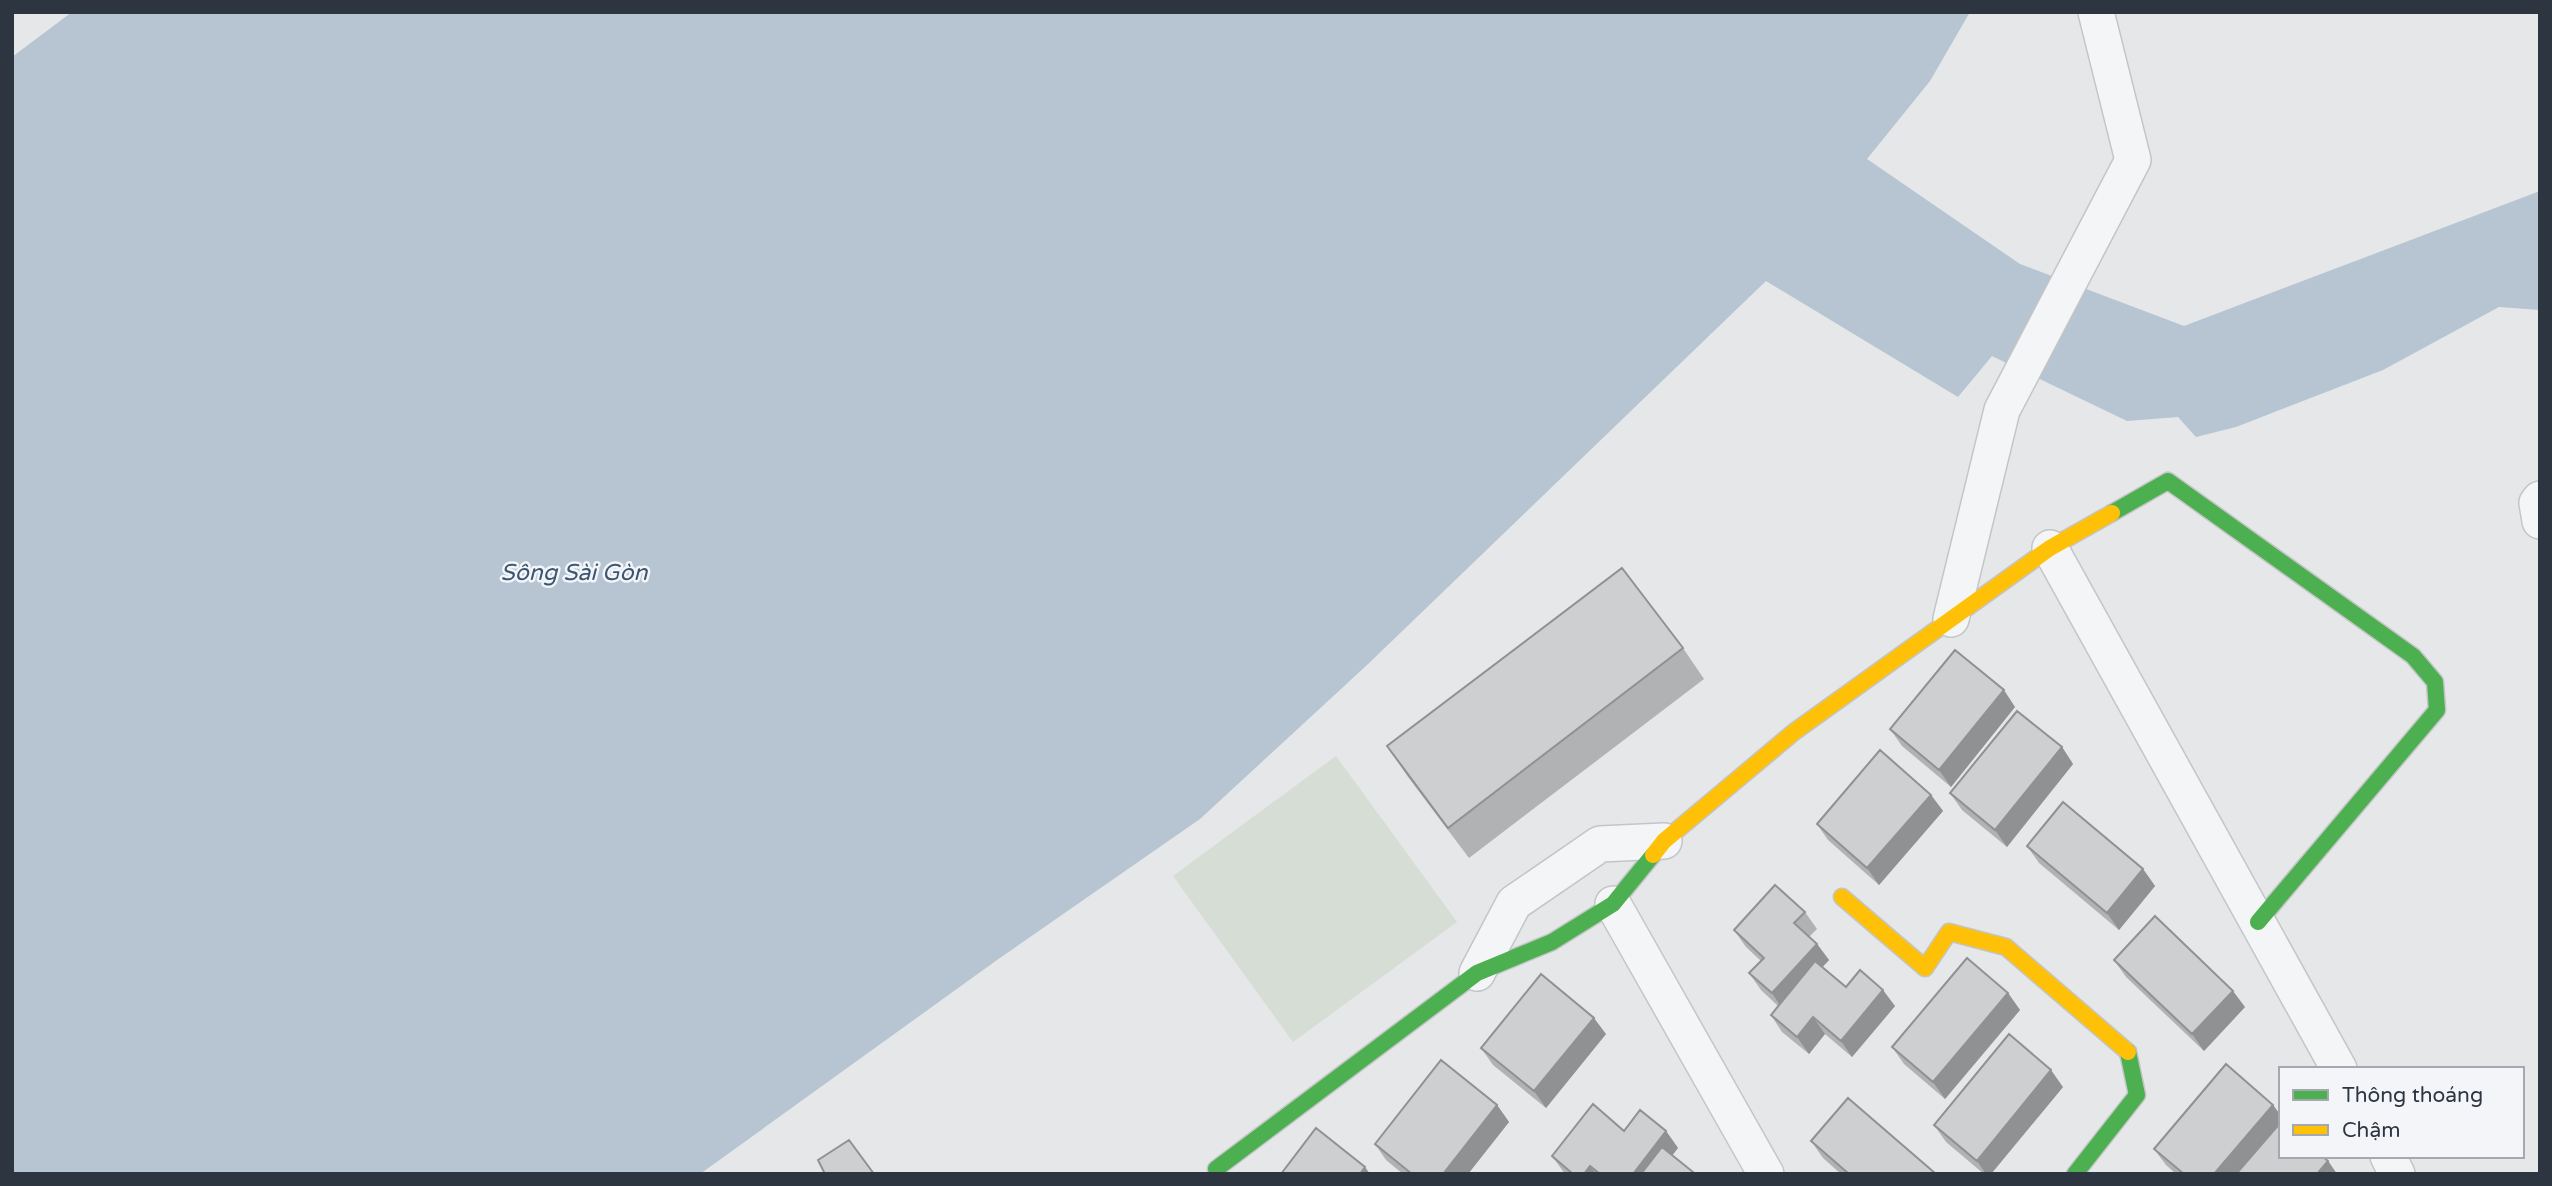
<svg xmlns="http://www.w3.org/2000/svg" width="2552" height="1186" viewBox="0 0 2552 1186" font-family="'Varela Round',sans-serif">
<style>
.green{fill:#d6ddd5}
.water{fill:#b6c5d1}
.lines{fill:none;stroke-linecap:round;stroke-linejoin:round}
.street-casing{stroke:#c3c5c7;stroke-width:38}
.fast-casing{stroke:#c3c5c7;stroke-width:19}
.slow-casing{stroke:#c3c5c7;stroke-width:19}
.street{stroke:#f4f5f6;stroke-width:35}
.fast{stroke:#4caf50;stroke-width:16}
.slow{stroke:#ffc107;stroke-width:16}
.wall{fill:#b0b2b4}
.shaded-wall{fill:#909192}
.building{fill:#cdcfd1;stroke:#909192;stroke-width:2}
.labels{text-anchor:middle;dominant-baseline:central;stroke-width:5;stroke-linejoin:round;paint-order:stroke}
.water-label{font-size:23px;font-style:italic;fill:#3a5672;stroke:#f3f5f8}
</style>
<rect width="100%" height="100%" fill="#e5e7e9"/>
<path class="green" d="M1336,756L1457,922L1293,1042L1173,876Z"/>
<path class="water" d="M72,12H1970L1930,81L1867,159L2020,264L2184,326L2540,191V310L2499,307L2383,370L2236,427L2196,437L2178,417L2127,421L1992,356L1958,397L1766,281L1367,665L1200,819L997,960L700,1174H12V57Z"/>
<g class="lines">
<g class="street-casing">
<path id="street" d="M2540,499L2537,503L2540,521
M2050,548L2339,1069
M1951,619L2002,410L2133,160L2096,12
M1613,904L1766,1174
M1477,973L1514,903L1600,844L1664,841
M2388,1156L2397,1174"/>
</g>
<g class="fast-casing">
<path id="fast" d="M2112,513L2168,481L2413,656L2435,682L2437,710L2258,922
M1216,1169L1477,973L1552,942L1613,904L1653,855
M2075,1174L2137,1095L2128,1052"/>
</g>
<g class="slow-casing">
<path id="slow" d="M1653,855L1664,841L1794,732L2050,548L2112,513
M1842,897L1925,968L1949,932L2006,947L2128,1052"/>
</g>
<use href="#street" class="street"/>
<use href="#fast" class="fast"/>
<use href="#slow" class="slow"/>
</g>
<path class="wall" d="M1683,648L1704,679L1469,858L1408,777L1387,746Z
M2015,707L1951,787L1902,746L1890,729Z
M2062,747L2073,764L2007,847L1962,810L1950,793Z
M1931,795L1943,811L1879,885L1828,840L1817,824Z
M2027,846L2143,869L2155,886L2119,930L2039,863Z
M1805,912L1817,929L1809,937L1817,944L1829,960L1822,967L1846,987L1895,1006L1852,1057L1825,1034L1809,1054L1782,1032L1771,1015L1778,1006L1761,990L1749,973L1761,961L1746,947L1734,930Z
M2114,960L2245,1007L2204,1051L2126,977Z
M2008,993L2020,1010L1945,1099L1904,1064L1892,1047Z
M1606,1034L1546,1108L1493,1065L1481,1048Z
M2063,1087L1991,1174H1984L1946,1142L1934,1125Z
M1497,1105L1509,1122L1468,1174H1403L1386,1160L1375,1144Z
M2273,1105L2281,1116V1156L2328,1161L2337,1174H2176L2166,1165L2154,1149Z
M1624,1131H1666L1678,1148L1672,1155L1694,1174H1565L1552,1156Z
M1811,1141L1936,1174H1841L1823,1158Z"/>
<path class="shaded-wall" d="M2004,690L2015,707L1951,787L1939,770Z
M2062,747L2073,764L2007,847L1995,830Z
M1931,795L1943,811L1879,885L1867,868Z
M2143,869L2155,886L2119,930L2107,913Z
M1817,944L1829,960L1783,1010L1772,993Z
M1883,990L1895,1006L1852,1057L1841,1041Z
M2233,991L2245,1007L2204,1051L2192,1034Z
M2008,993L2020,1010L1945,1099L1933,1082Z
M1813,1017L1825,1034L1809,1054L1797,1037Z
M1594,1018L1606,1034L1546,1108L1534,1091Z
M2051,1070L2063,1087L1991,1174H1986L1977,1161Z
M1497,1105L1509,1122L1468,1174H1443Z
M2273,1105L2281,1116V1125L2240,1174H2214Z
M1666,1131L1678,1148L1658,1174H1633Z
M2328,1161L2337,1174H2317Z
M1590,1166L1596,1174H1584Z
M1365,1167L1370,1174H1360Z"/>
<path class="building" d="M1622,568L1683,648L1448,828L1387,746Z
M1955,650L2004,690L1939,770L1890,729Z
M2017,711L2062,747L1995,830L1950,793Z
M1880,750L1931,795L1867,868L1817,824Z
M2063,802L2143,869L2107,913L2027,846Z
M1775,885L1805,912L1794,923L1817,944L1772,993L1749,973L1764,958L1734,930Z
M2155,916L2233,991L2192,1034L2114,960Z
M1967,958L2008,993L1933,1082L1892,1047Z
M1815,961L1846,987L1860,970L1883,990L1841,1041L1813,1017L1797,1037L1771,1015Z
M1541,974L1594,1018L1534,1091L1481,1048Z
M2009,1034L2051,1070L1977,1161L1934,1125Z
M1441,1060L1497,1105L1443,1174H1412L1375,1144Z
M2226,1064L2273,1105L2214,1174H2184L2154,1149Z
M1848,1098L1936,1174H1849L1811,1141Z
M1593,1104L1624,1131L1640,1110L1666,1131L1633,1174H1600L1590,1166L1584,1174H1573L1552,1156Z
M2281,1122V1156H2322L2328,1161L2317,1174H2236Z
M1316,1128L1365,1167L1360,1174H1281Z
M849,1140L874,1174H825L818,1160Z
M1662,1147L1693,1172L1691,1174H1641Z"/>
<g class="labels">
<g class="water-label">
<text x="574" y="573">Sông Sài Gòn</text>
</g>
</g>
<rect width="2552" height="1186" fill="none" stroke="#2d3541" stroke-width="28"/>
<rect x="2279" y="1067" width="245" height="91" fill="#f3f5f8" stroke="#a4a8af" stroke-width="2"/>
<rect x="2293" y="1090" width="35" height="10" fill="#4caf50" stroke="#a4a8af" stroke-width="2"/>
<text x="2342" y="1102" font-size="21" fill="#2d3541">Thông thoáng</text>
<rect x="2293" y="1125" width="35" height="10" fill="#ffc107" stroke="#a4a8af" stroke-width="2"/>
<text x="2342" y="1137" font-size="21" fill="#2d3541">Chậm</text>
</svg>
